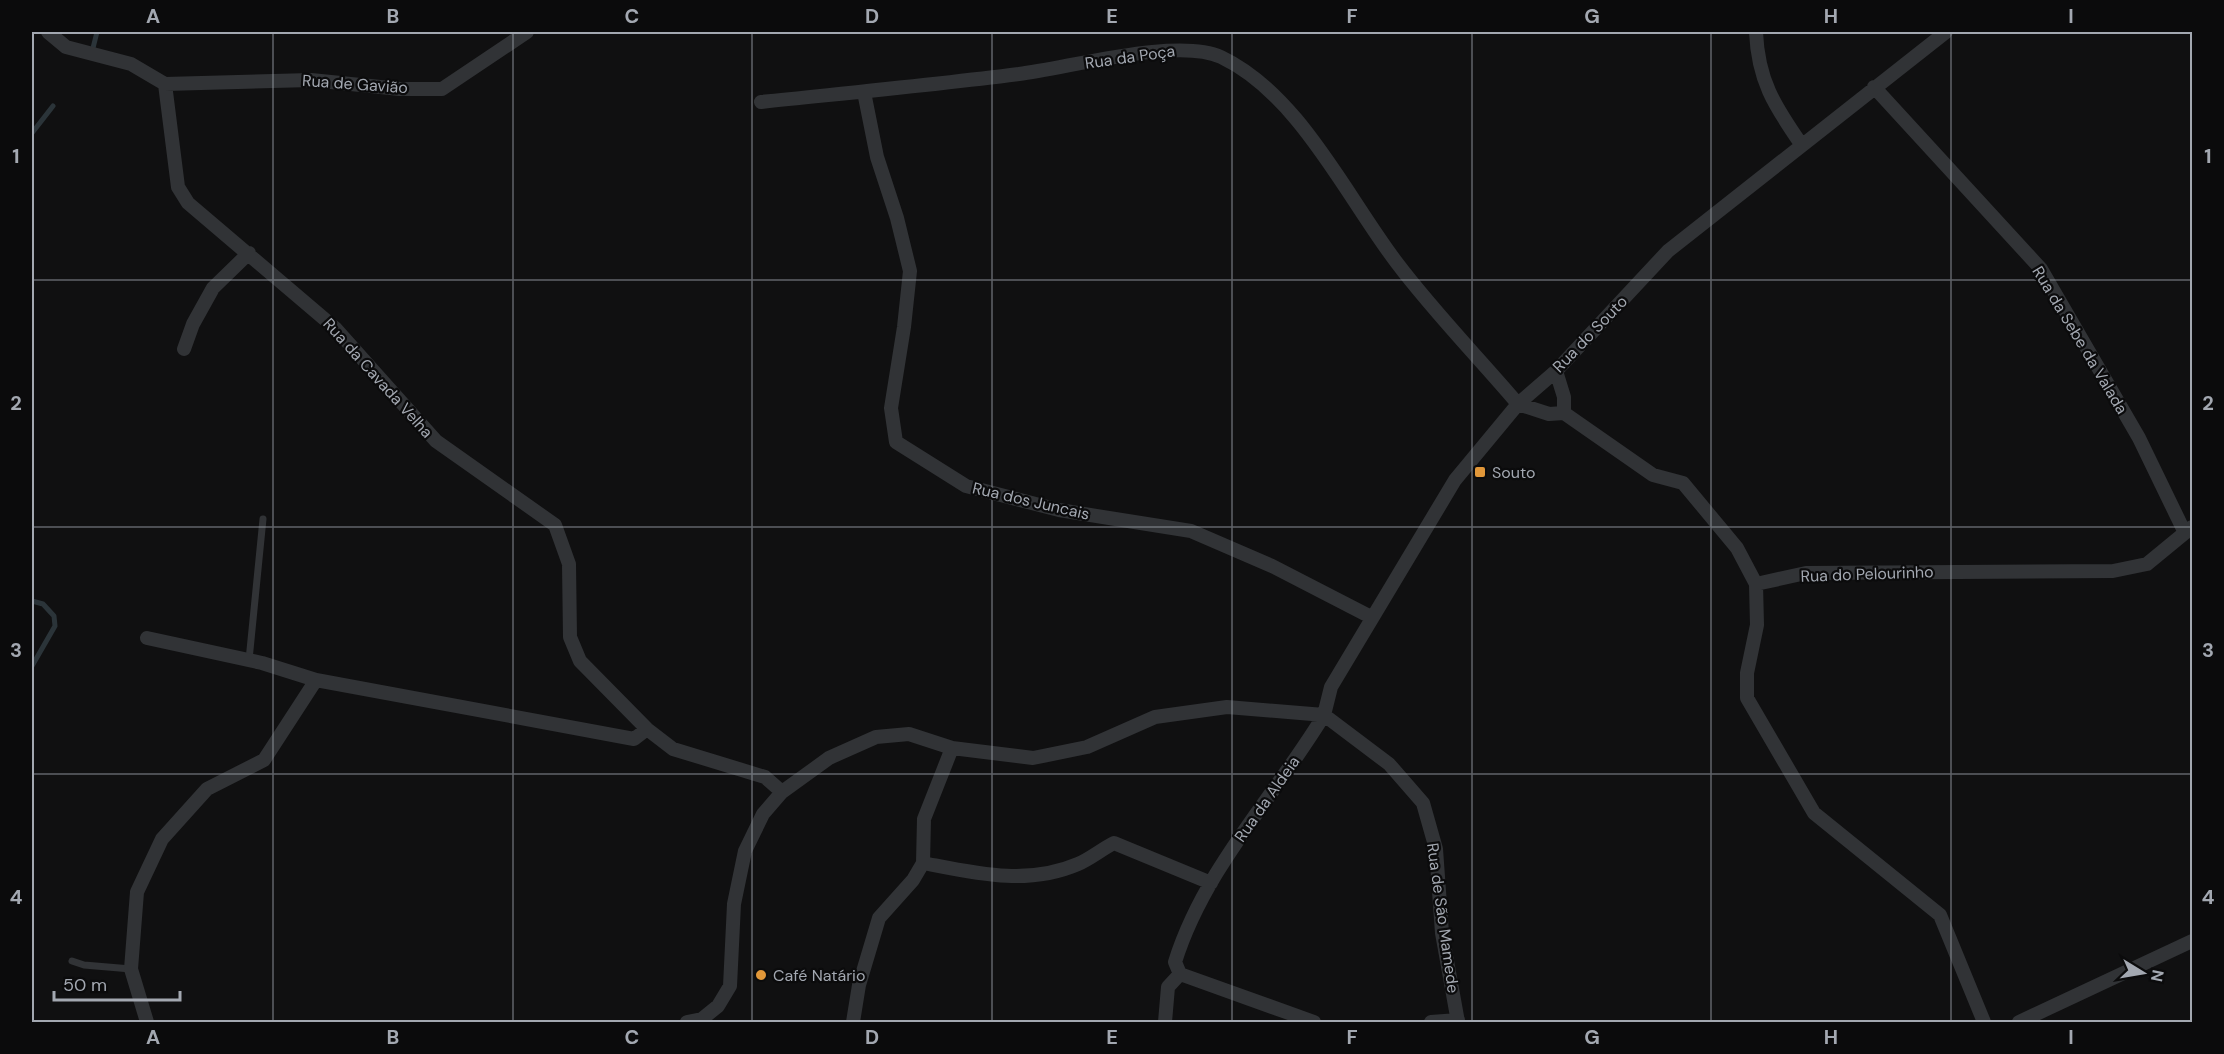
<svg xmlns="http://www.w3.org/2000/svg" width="2224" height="1054" viewBox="0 0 2224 1054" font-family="'DM Sans',sans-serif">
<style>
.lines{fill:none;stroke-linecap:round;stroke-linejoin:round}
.stream{stroke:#2b3439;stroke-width:5}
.lane{stroke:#313336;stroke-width:7}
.street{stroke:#313336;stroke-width:14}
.grid{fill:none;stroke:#a3a8b1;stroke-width:1.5;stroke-opacity:0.55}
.poi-dot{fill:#e19739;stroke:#0b0b0c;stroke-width:2}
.labels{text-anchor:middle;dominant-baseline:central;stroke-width:4.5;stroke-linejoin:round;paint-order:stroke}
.street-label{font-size:16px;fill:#a3a8b1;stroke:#0b0b0c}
.poi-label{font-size:16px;fill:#a3a8b1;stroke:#0b0b0c;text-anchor:start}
.neatline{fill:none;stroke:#a3a8b1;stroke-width:2}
.grid-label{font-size:20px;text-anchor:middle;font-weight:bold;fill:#a3a8b1}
</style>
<rect width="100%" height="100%" fill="#101011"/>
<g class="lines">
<path class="stream" d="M93,48L97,32
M32,133L53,106
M32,601L43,604L54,616L55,626L32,666"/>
<path class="lane" d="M249,660L263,519
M72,961L84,965L131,969"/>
<path class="street" d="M48,32L66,47L131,64L165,84
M1756,32C1758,80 1774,105 1801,144
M165,84L178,187L188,203L335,328L436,441L555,525L569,564L570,637L580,661L647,729L673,749L765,777L782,792
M165,84L311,80L400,89H442L527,32
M1874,87L2041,269L2139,438L2185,533
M864,92L877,157L897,218L910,271L904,327L891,408L896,442L966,486L1059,510L1191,531L1272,566L1371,617
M761,102C847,93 933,85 1019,74C1069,68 1177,37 1221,57C1299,94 1346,196 1397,263C1434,312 1478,357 1518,404
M184,349L193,324L213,288L249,253
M1556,371L1564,397V413
M1518,404L1549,414L1564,413L1653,475L1683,483L1737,548L1756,584L1757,625L1747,673V698L1814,813L1940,915L1984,1022
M1756,584L1806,573L2113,571L2147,564L2192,527
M147,638L262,663L316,680L634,739L647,729
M1324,715L1389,764L1423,803L1436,849L1442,933L1458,1022
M923,863C975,873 1027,886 1078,864C1090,859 1102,849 1114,843L1211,883
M1180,974L1175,962C1204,869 1275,796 1324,715L1331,687L1455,480L1518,404L1556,371L1668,251L1946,32
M1180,974L1314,1022
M147,1022L131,969L137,892L162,839L207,789L264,760L316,680
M687,1022L702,1019L718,1006L730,986L734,904L745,851L763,814L782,792L829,758L876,737L909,734L952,748L1033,758L1087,747L1155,717L1227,707L1324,715
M853,1022L859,985L879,918L913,880L923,863L924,819L952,748
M1165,1022L1168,987L1180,974
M1431,1022L1458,1020
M2019,1022L2192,941"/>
</g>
<path class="grid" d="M273,32V1022M513,32V1022M752,32V1022M992,32V1022M1232,32V1022M1472,32V1022M1711,32V1022M1951,32V1022M32,280H2192M32,527H2192M32,774H2192"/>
<g class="poi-dot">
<rect x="1474" y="466" width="12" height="12" rx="3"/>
<circle cx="761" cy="975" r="6"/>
</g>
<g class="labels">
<g class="street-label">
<text transform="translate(1130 57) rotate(-8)">Rua da Poça</text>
<text transform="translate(355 84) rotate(4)">Rua de Gavião</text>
<text transform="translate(1590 334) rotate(-46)">Rua do Souto</text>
<text transform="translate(2080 340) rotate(59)">Rua da Sebe da Valada</text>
<text transform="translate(378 378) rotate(48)">Rua da Cavada Velha</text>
<text transform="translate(1031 501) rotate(13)">Rua dos Juncais</text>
<text transform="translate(1867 574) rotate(-2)">Rua do Pelourinho</text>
<text transform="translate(1267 799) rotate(-55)">Rua da Aldeia</text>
<text transform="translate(1443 918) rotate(82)">Rua de São Mamede</text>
</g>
<g class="poi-label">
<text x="1492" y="472">Souto</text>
<text x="773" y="975">Café Natário</text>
</g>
</g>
<rect width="2224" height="1054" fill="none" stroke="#0b0b0c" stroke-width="66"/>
<g transform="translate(2143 973) rotate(101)" stroke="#0b0b0c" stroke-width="4.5" paint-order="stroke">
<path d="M0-4.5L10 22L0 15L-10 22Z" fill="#a3a8b1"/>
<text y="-9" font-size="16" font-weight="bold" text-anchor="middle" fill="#a3a8b1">N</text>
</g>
<path d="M54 991v9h126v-9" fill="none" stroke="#a3a8b1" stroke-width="3"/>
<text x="63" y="991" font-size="18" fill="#a3a8b1" stroke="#0b0b0c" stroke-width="4.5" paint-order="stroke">50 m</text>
<rect x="33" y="33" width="2158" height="988" class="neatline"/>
<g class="grid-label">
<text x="153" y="23">A</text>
<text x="393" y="23">B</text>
<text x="632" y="23">C</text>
<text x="872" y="23">D</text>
<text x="1112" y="23">E</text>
<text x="1352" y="23">F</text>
<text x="1592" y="23">G</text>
<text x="1831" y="23">H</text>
<text x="2071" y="23">I</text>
<text x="16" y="163">1</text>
<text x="2208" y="163">1</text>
<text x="16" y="410">2</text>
<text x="2208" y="410">2</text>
<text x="16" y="657">3</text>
<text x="2208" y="657">3</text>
<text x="16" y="904">4</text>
<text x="2208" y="904">4</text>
<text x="153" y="1044">A</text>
<text x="393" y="1044">B</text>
<text x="632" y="1044">C</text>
<text x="872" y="1044">D</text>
<text x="1112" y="1044">E</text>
<text x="1352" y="1044">F</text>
<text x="1592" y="1044">G</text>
<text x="1831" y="1044">H</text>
<text x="2071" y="1044">I</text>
</g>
</svg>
